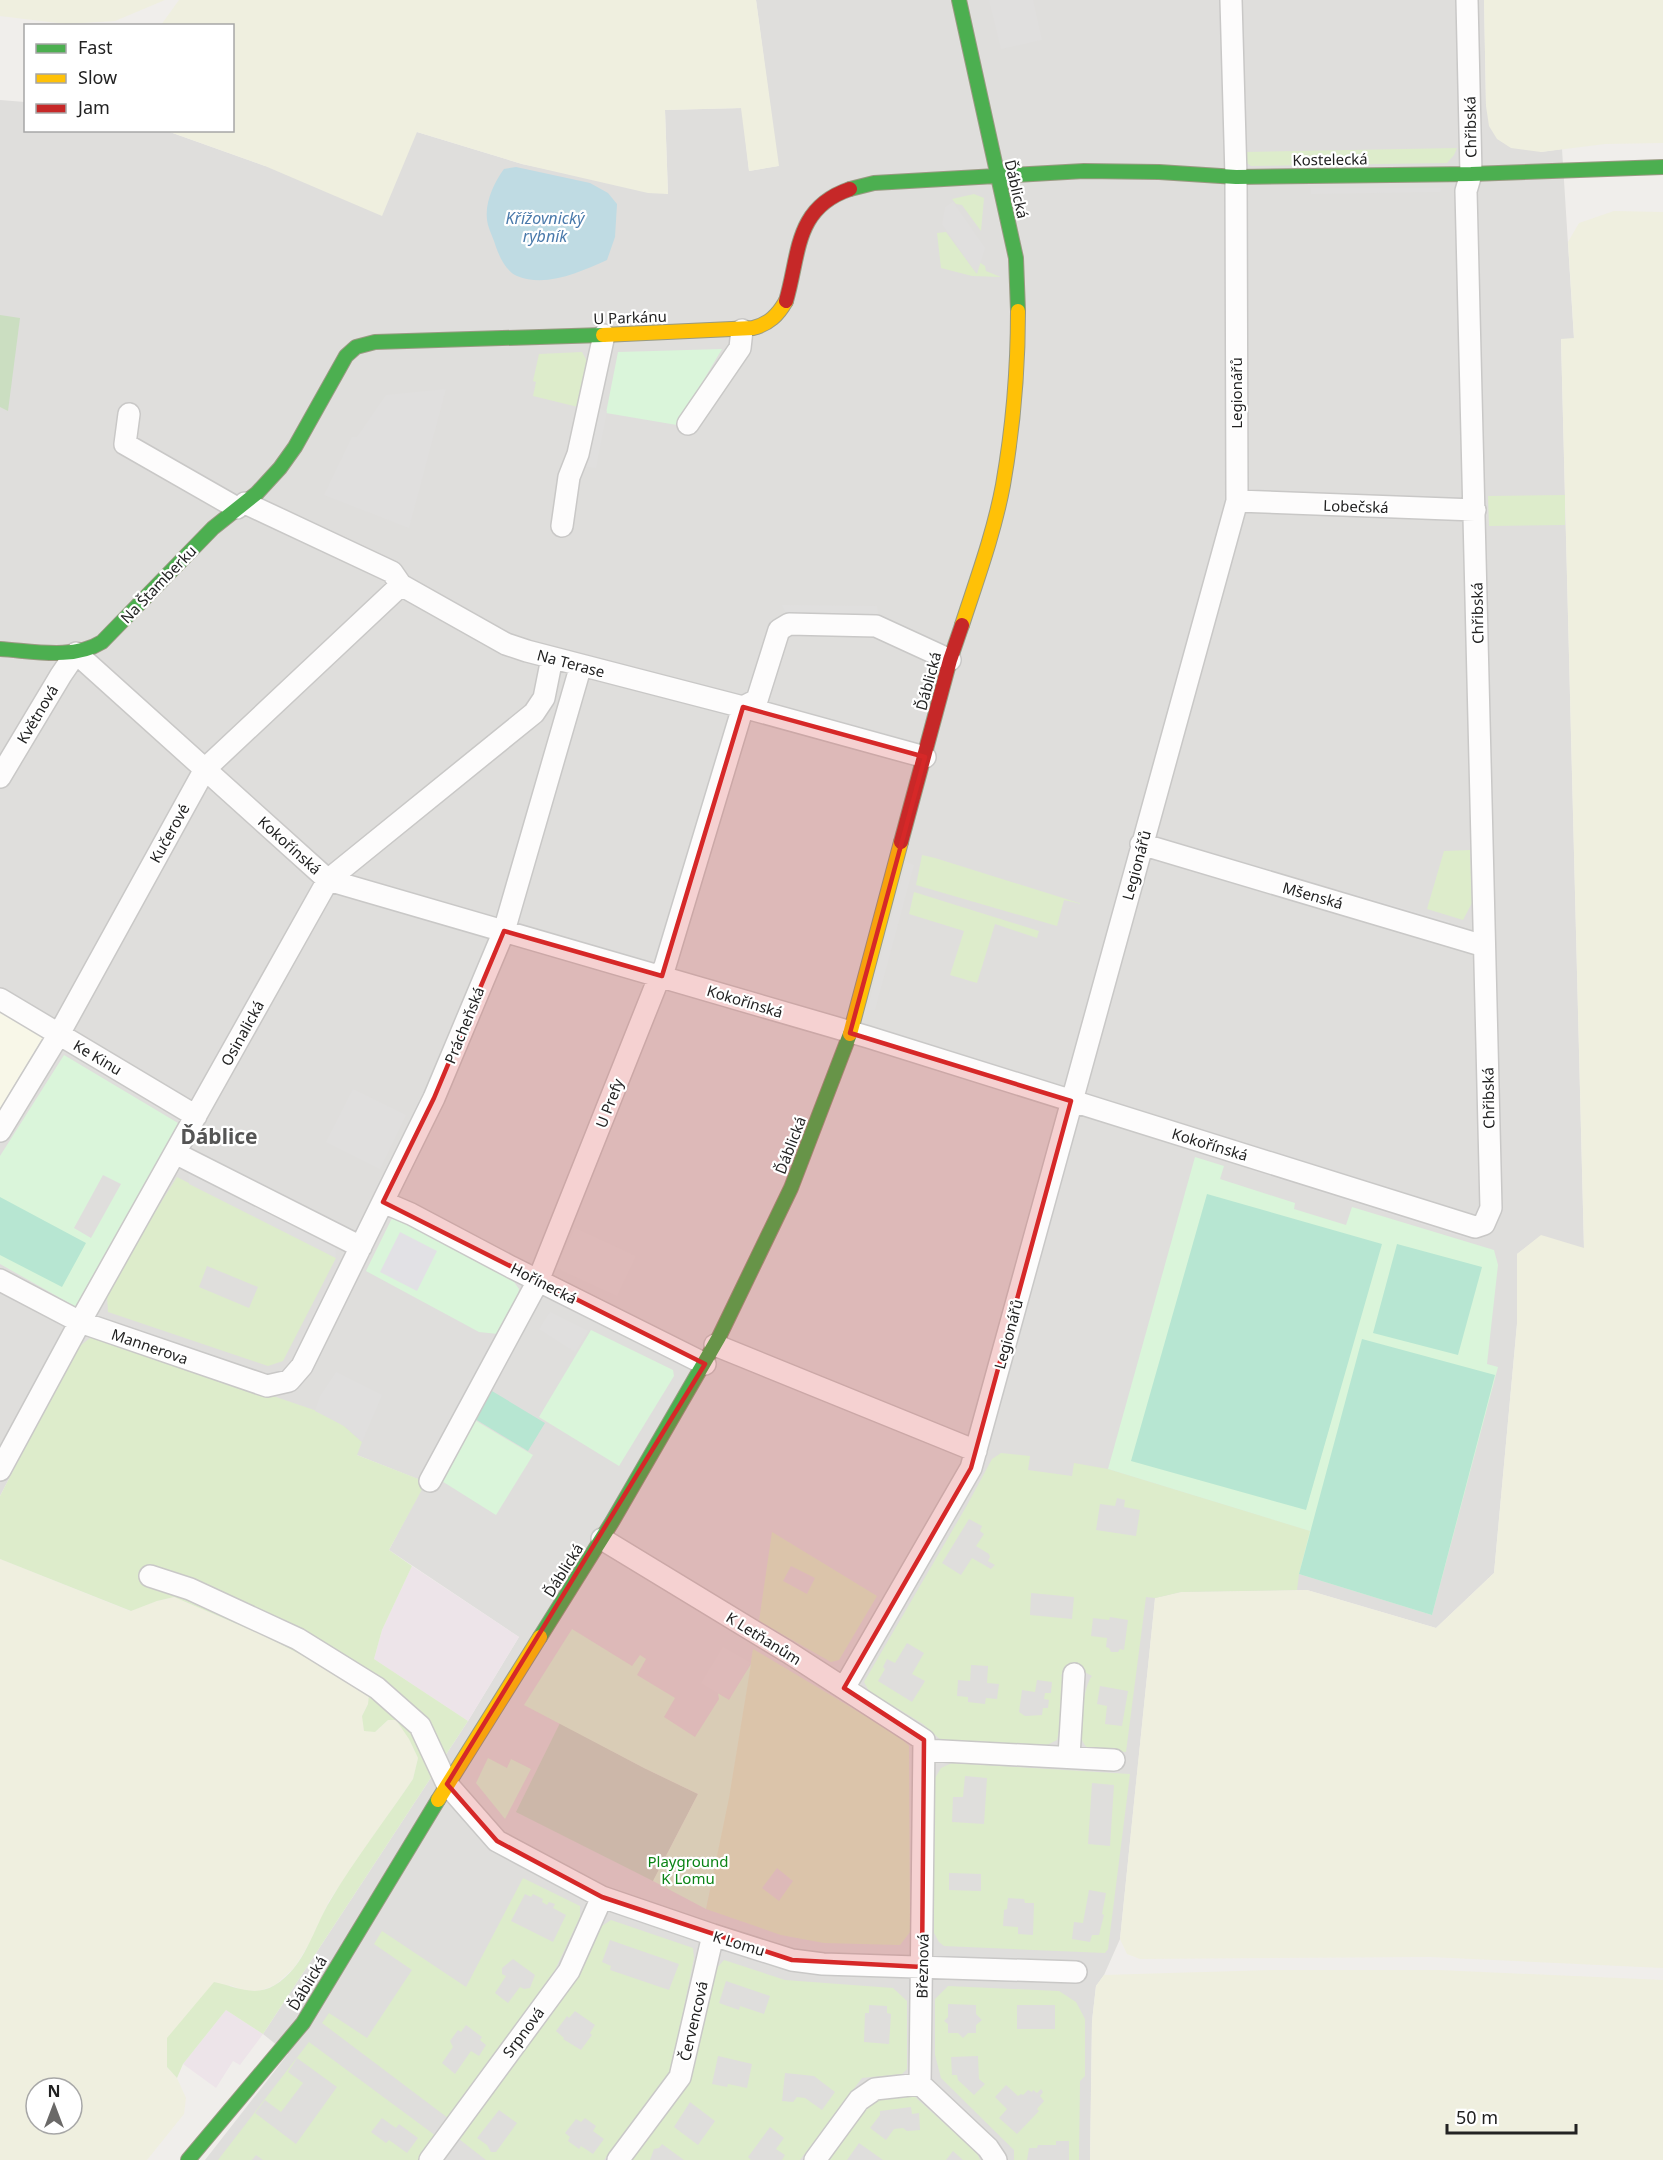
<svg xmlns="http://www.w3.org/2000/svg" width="1663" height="2160" viewBox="0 0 1663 2160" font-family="'Noto Sans',sans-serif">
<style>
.residential{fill:#dfdedc}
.industrial{fill:#ede4e9}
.education{fill:#f8f7e8}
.farmland{fill:#efefdf;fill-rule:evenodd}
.grass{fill:#ddeccb;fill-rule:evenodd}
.forest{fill:#cbdec1}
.cemetery{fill:#cadbca}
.park{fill:#daf5da;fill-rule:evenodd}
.pitch{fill:#b7e6d2}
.parking{fill:#e0dfde}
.plaza{fill:#e2e1e5}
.water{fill:#bfdbe3}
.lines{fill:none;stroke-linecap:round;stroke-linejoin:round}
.street-casing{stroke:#c9c8c7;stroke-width:24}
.fast-casing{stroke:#999a82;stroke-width:16}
.slow-casing{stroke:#999a82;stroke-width:16}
.jam-casing{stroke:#999a82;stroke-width:16}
.street{stroke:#fdfcfc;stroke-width:21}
.fast{stroke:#4caf50;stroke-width:14}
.slow{stroke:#ffc107;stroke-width:14}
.jam{stroke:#c62828;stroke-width:14}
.marked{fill:#d62828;fill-opacity:0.2;stroke:#d62828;stroke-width:4.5;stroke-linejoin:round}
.labels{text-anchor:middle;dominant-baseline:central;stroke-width:4.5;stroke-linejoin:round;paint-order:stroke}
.street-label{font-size:15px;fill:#222;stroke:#fff}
.park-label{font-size:15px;fill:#0c8416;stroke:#fff}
.water-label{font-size:16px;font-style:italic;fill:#4a7aab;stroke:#fff}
.district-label{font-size:21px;font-weight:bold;fill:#555;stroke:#fff}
</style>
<rect width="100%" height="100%" fill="#f0eeeb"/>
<path class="residential" d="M756,0H1484L1486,106L1541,152L1562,149L1574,339H1561L1584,1249L1541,1236L1517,1254V1324L1494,1573L1436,1628L1307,1590L1181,1592L1155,1599L1120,1939L1104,1975L1096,1986L1092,2021L1090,2160H205L288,2054L263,2034L468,1721L519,1637L389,1550L425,1482L357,1455L43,1413L0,1496V100L25,102L26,130L167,131L265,166L417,132L522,164L668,194L665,110L742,108L749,171L778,166Z"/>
<path class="industrial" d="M412,1566L519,1637L468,1721L374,1659L382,1630Z
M226,2010L263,2034L240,2065L233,2061L216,2088L183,2064Z"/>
<path class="education" d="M0,1004L43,1037L0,1108Z"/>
<path class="farmland" d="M0,0H165L115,21L66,24L0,16Z
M179,0H756L779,166L749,171L741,108L665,110L668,194L648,193L522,164L417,132L382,216L265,166L167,131L232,130V26L161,25Z
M1484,0H1663V143L1605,144L1541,152L1511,148L1497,139L1489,126L1486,106Z
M1614,211L1663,212V1968L1430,1957L1140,1959L1127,1954L1120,1939L1155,1598L1181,1592L1307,1590L1436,1628L1494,1573L1517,1324V1254L1541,1235L1584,1248L1561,339L1574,338L1568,242L1579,223Z
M0,1559L130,1611L157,1601L174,1597L265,1636L328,1669L369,1694L368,1704L362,1716L375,1732L388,1720H397L409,1739L418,1758L413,1779L329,1901L311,1941L294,1968L275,1985L257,1992L245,1991L230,1985L167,2067L177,2078L186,2098L184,2114L147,2160H0ZM36,2088H72V2124H36Z
M1270,1970H1439L1663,1980V2160H1090L1092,2021L1096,1986L1104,1975Z"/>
<path class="grass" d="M1457,148L1454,155L1447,163L1251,166L1244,161L1243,152Z
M974,194L984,198L981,231L962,205L956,204L952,199Z
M946,232L976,273L979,262L985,266L986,271L1001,277L972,276L941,268L937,233Z
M582,352L588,363L578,407L533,396L536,382L533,381L539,354Z
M1565,495V525L1489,526L1488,496Z
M1470,850L1472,903L1463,920L1427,909L1444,851Z
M922,855L935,858L1082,904L1064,900L1057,926L916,885Z
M914,892L1039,931L1037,938L995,924L977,983L950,975L964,931L909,914Z
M177,1177L336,1258L283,1361L268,1366L108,1312L107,1296L153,1215ZM207,1266L258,1287L249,1308L199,1287Z
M96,1336L320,1412L344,1426L362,1442L357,1455L426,1482L389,1550L412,1566L382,1630L374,1659L468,1721L263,2034L226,2010L183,2064L177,2078L167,2067V2038L214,1982C235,1986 254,1998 275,1985C305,1967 313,1929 330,1901C355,1859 386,1819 413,1779L418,1758L409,1739L396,1720H388L375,1732L364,1731L362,1716L368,1704L369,1694L328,1669L265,1636L174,1597L157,1601L131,1611L0,1559V1496L76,1349L90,1338Z
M1001,1453L1030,1456L1028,1470L1072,1476L1074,1463L1108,1469L1311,1531L1299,1574L1297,1590L1181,1592L1155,1598L1146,1597L1126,1752L1089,1749C1087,1747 1084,1745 1083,1742C1077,1731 1084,1685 1092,1676L1077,1668L1061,1675C1069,1690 1061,1722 1057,1740L1045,1746L943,1742L923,1724L869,1691L864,1682L966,1507L992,1459ZM1117,1498L1125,1500L1124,1507L1140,1510L1136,1536L1096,1530L1100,1504L1115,1506ZM969,1519L982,1526L980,1531L984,1534L976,1546L989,1554L990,1557L988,1561L995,1565L991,1569L972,1558L961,1575L942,1563ZM1031,1593L1074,1597L1072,1619L1030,1615ZM1110,1617L1128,1620L1124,1650L1120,1649L1118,1652H1111L1109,1648L1106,1647L1107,1638L1091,1636L1093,1618L1109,1620ZM907,1643L924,1653L912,1674L925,1681L912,1702L878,1681L885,1669L883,1667L887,1659L895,1663ZM971,1665L988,1666L987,1683L999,1684L997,1699L986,1698L985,1704L968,1702V1697L957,1696L958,1680L970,1681ZM1037,1680L1052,1682L1051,1693H1045L1044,1699L1049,1700L1048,1708H1043L1042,1715L1025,1716L1019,1712L1022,1690L1035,1692ZM1100,1686L1128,1691L1122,1726L1105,1724L1107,1706L1097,1704Z
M772,1532L877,1596L839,1660L831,1662L759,1621ZM791,1566L815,1578L807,1594L783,1581Z
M753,1649L899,1736L909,1746L910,1932L900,1945L824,1943L781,1935L706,1909L731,1782ZM777,1868L793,1881L779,1901L762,1888Z
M952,1763L1130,1774L1108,1949L1105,1953L944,1946L939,1942L934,1933V1780L941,1768ZM965,1776L987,1778L984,1824L952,1822L953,1797H963ZM1092,1783L1114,1785L1110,1846L1088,1844ZM949,1873L981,1874V1891L949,1890ZM1089,1890L1106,1893L1102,1914L1104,1915L1099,1935H1092L1090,1942L1072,1939L1074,1922L1083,1923ZM1008,1898L1024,1899L1025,1903H1034L1033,1935L1018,1934V1927L1003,1926L1004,1910L1007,1909Z
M523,1878L580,1906V1917L555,1970L448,2118L322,2023L329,2013L367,2038L412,1970L374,1944L382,1931L466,1987ZM525,1894L531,1897L533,1894L543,1899L542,1902L547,1905L549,1902L555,1904L553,1908L566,1915L553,1942L511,1921ZM513,1959L535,1975L530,1988L524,1989L520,1987L508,2003L495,1993L506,1976L502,1974V1968ZM466,2025L482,2037L480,2040L486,2045L479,2056L471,2051L455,2074L442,2063L453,2047L450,2041L458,2030L461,2032Z
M611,1920L693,1948L694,1958L671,2071L604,2160H486L459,2139L563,1999L602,1926ZM610,1940L679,1964L669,1990L610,1970L611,1966L602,1962ZM575,2011L595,2025L590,2033L592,2035L581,2050L563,2039L564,2038L556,2031L567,2016L569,2018ZM499,2110L517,2123L496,2152H491L487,2145L477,2138ZM585,2118L596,2126L593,2131L604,2139L593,2154L581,2146L579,2149L568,2141L570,2137L565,2133L576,2119L581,2122Z
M724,1960L785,1980L893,1988L907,2001V2069L902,2074L862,2078L800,2160H782L785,2155L776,2149L784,2138L770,2127L748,2157L751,2160H684L662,2144L659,2148L654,2149L650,2160H630L690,2080L715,1970ZM726,1981L770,1996L764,2014L740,2006L739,2010L719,2003ZM869,2005L887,2006V2013L891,2014L889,2044L864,2042L865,2013H869ZM718,2056L752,2064L747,2088L728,2084L727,2087L712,2084ZM785,2073L814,2076L835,2092L822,2110L805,2098L797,2097L793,2102L782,2101ZM690,2102L715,2121L698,2145L674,2127Z
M948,1986L1059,1991L1076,2002L1085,2019V2076L1080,2081L1079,2160H1069V2141H1056V2145H1038L1037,2148H1029L1027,2160H1014V2150L941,2078L935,2055V1999ZM948,2004L976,2005V2014L982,2020L976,2025V2033H968L963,2038L958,2033H948V2024L944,2021L948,2017ZM1017,2005H1055V2029H1017ZM978,2056L979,2079L985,2084L974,2095L958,2080L957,2075H952L951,2057ZM1006,2085L1018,2096L1021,2094L1023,2095L1028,2090L1032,2092L1033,2090L1037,2093L1041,2089L1043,2092L1040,2096L1044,2101L1037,2109L1039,2111L1017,2134L999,2118L1007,2109L995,2097Z
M309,2042L436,2136L418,2160H263L256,2155L252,2160H218ZM297,2058L337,2087L296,2144L255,2113L265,2100L281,2112L303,2083L288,2072ZM382,2118L396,2128L399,2124L418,2138L407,2153L389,2140L386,2143L371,2132Z
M913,2095L977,2153L980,2160H963L953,2151L946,2160H883L859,2143L847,2160H827L870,2102L878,2098ZM911,2107L912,2114L919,2113L920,2130L907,2131L903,2128L894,2129L886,2140L870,2128L880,2115V2111Z"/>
<path class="forest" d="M0,315L20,318L8,411L0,407Z"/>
<path class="cemetery" d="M560,1723L644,1768L698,1794L653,1881L516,1812Z"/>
<path class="park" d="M722,349L677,425L606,413L618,352Z
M64,1055L178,1123L78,1308L0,1264V1156ZM103,1175L121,1184L91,1238L74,1228Z
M1195,1157L1224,1166L1220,1179L1295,1203L1294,1209L1346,1225L1352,1207L1494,1250L1498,1265L1487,1364L1498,1367L1432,1615L1299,1574L1310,1531L1108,1469Z
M397,1217L512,1279L519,1289L518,1296L498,1334L479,1332L366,1271L392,1218Z
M591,1330L673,1370L674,1376L619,1466L539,1417Z
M473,1419L533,1455L496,1515L437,1478Z
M572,1629L632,1666L640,1655L646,1659L637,1675L675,1698L664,1717L695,1737L719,1699L718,1693L729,1699L751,1664L729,1798L706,1909L653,1881L698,1794L644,1768L524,1705Z
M488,1758L507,1768L511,1759L531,1769L505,1819L476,1783Z"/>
<path class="pitch" d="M1207,1194L1382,1244L1306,1510L1131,1461Z
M0,1197L86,1243L62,1287L0,1255Z
M1397,1244L1482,1267L1458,1355L1373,1333Z
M1362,1339L1495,1375L1432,1615L1299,1574Z
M492,1391L545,1423L528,1451L475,1419Z"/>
<path class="parking" d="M989,0H1033L1042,40L1001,49Z
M1311,188H1442L1440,192L1311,194Z
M953,202L985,248L977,274L942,224L945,207Z
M446,389L409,528L324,495L352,437H357L386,395Z
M594,408L607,411L596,468L582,466Z
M782,605L877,606L879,618L788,617Z
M1159,839L1449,921L1451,929Z
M906,862L914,865L875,1010H867Z
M353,1089L406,1115L380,1169L326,1142Z
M1248,1162L1466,1230L1471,1240L1250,1170Z
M188,1168L335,1242L336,1258L189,1184Z
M575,1228L636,1256L617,1296L556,1268Z
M550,1312L588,1331L575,1352L539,1329Z
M336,1372L382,1395L362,1442L344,1426L315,1411L320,1396Z
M723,1647L751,1663L729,1700L701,1683Z"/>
<path class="plaza" d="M400,1232L437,1251L417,1291L380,1272Z"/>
<path class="water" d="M516,167L590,183L608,193L617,204L615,237L607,260C580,272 546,288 517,276C506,271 500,258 496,247C494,240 490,232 488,225C483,206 493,184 504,169Z"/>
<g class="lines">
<g class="street-casing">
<path id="street" d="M129,414L125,444L237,508
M688,424L740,348L742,330
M1237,501L1475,510
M245,503L392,572L401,585L506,644L527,651L743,707L925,757
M562,526L569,477L578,454L604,335
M743,707L757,700L779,630L789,624L876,626L950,660
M0,777L61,675L76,653L328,880L868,1037L1475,1227L1484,1224L1491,1208L1466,191L1471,174L1467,0
M1141,844L1484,946
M0,999L196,1116
M0,1131L59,1034L205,769L401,585
M175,1153L361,1247
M383,1202L411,1214L511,1267L705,1364
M0,1280L80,1322L267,1386L289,1381L302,1366L434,1098L504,931L581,665
M715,1345L976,1451
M0,1470L80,1322L328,880L534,713L544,698L552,658
M430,1481L538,1281L660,975L665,966L743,707
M602,1539L788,1652L924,1740L920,2084L988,2148L996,2160
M150,1576L190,1589L298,1639L377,1688L420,1726L447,1784L497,1841L602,1897L713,1935L792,1960L823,1964L1076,1972
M844,1688L971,1468L1237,501L1236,177L1231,0
M924,1750L1114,1760
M1069,1756L1074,1674
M430,2160L569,1971L602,1897
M618,2160L680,2077L713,1935
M815,2160L859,2100L875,2089L920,2084"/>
</g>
<g class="fast-casing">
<path id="fast" d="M959,0L1016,258L1018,311
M850,189L874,183L1084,171L1159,172L1236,177L1471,174L1663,167
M0,649C33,651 73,660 102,642L213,528L257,493L280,468L295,447L346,356L356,347L375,342L603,335
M540,1637L612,1522L719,1337L791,1188L850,1034
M188,2160L303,2023L438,1800"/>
</g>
<g class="slow-casing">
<path id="slow" d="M603,335L753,328C769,324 778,315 786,301
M962,625C977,579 994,533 1003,485C1013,428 1018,368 1018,311
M850,1034L901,842
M438,1800L540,1637"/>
</g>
<g class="jam-casing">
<path id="jam" d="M786,301C800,254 794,208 850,189
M901,842L950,660L962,625"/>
</g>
<use href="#street" class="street"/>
<use href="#fast" class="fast"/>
<use href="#slow" class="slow"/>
<use href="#jam" class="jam"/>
</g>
<path class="marked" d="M743,707L925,757L850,1033L1071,1101L971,1468L844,1688L924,1740L922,1967L792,1960L602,1897L497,1841L447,1784L705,1364L383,1202L434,1098L504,931L662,976Z"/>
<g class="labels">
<g class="street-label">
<text transform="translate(1470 127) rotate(-91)">Chřibská</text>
<text transform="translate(1330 159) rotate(-1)">Kostelecká</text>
<text transform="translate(1017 189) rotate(77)">Ďáblická</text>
<text transform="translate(630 317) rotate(-2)">U Parkánu</text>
<text transform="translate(1236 393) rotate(-90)">Legionářů</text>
<text transform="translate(1356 506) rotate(2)">Lobečská</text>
<text transform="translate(158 584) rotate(-46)">Na Štamberku</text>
<text transform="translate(1477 613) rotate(-91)">Chřibská</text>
<text transform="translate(571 663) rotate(15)">Na Terase</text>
<text transform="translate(928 681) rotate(-75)">Ďáblická</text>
<text transform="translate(37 714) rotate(-59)">Květnová</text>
<text transform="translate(169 833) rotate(-61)">Kučerové</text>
<text transform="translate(290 845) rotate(42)">Kokořínská</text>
<text transform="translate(1136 865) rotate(-75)">Legionářů</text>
<text transform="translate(1313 895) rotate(16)">Mšenská</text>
<text transform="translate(745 1001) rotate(17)">Kokořínská</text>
<text transform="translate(464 1025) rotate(-68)">Prácheňská</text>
<text transform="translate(242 1033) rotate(-61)">Osinalická</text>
<text transform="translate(98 1057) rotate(31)">Ke Kinu</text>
<text transform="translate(1488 1098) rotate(-91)">Chřibská</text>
<text transform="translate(609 1103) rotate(-69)">U Prefy</text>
<text transform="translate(1210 1144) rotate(17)">Kokořínská</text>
<text transform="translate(790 1145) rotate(-69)">Ďáblická</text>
<text transform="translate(544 1283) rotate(27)">Hořínecká</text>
<text transform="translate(1008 1334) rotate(-75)">Legionářů</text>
<text transform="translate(150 1346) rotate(19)">Mannerova</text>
<text transform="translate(563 1570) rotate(-58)">Ďáblická</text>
<text transform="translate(764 1638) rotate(32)">K Letňanům</text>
<text transform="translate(739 1943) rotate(17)">K Lomu</text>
<text transform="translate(922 1966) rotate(-89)">Březnová</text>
<text transform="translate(307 1983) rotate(-59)">Ďáblická</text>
<text transform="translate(693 2021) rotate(-77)">Červencová</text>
<text transform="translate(523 2032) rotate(-53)">Srpnová</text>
</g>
<g class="park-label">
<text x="688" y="1861">Playground<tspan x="688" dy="17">K Lomu</tspan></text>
</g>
<g class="water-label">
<text x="545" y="218">Křížovnický<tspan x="545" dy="18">rybník</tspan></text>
</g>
<g class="district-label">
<text x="219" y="1136">Ďáblice</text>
</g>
</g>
<rect x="24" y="24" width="210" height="108" fill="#ffffff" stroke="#a7a7a7" stroke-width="1.5"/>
<rect x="36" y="44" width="30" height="9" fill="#4caf50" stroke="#a7a7a7" stroke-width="1.5"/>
<text x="78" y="54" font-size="18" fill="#222222">Fast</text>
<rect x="36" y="74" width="30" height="9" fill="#ffc107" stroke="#a7a7a7" stroke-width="1.5"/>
<text x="78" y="84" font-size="18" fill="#222222">Slow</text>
<rect x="36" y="104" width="30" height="9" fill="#c62828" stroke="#a7a7a7" stroke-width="1.5"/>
<text x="78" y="114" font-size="18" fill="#222222">Jam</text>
<g transform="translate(54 2106)"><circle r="28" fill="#ffffff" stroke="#a7a7a7" stroke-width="1.5"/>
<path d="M0-4.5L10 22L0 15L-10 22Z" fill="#6a6968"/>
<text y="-9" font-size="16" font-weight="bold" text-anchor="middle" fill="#222222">N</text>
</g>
<path d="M1447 2124v9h129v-9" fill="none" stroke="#222222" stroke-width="3"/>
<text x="1456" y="2124" font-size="18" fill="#222222" stroke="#ffffff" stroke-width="4.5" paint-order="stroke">50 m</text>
</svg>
